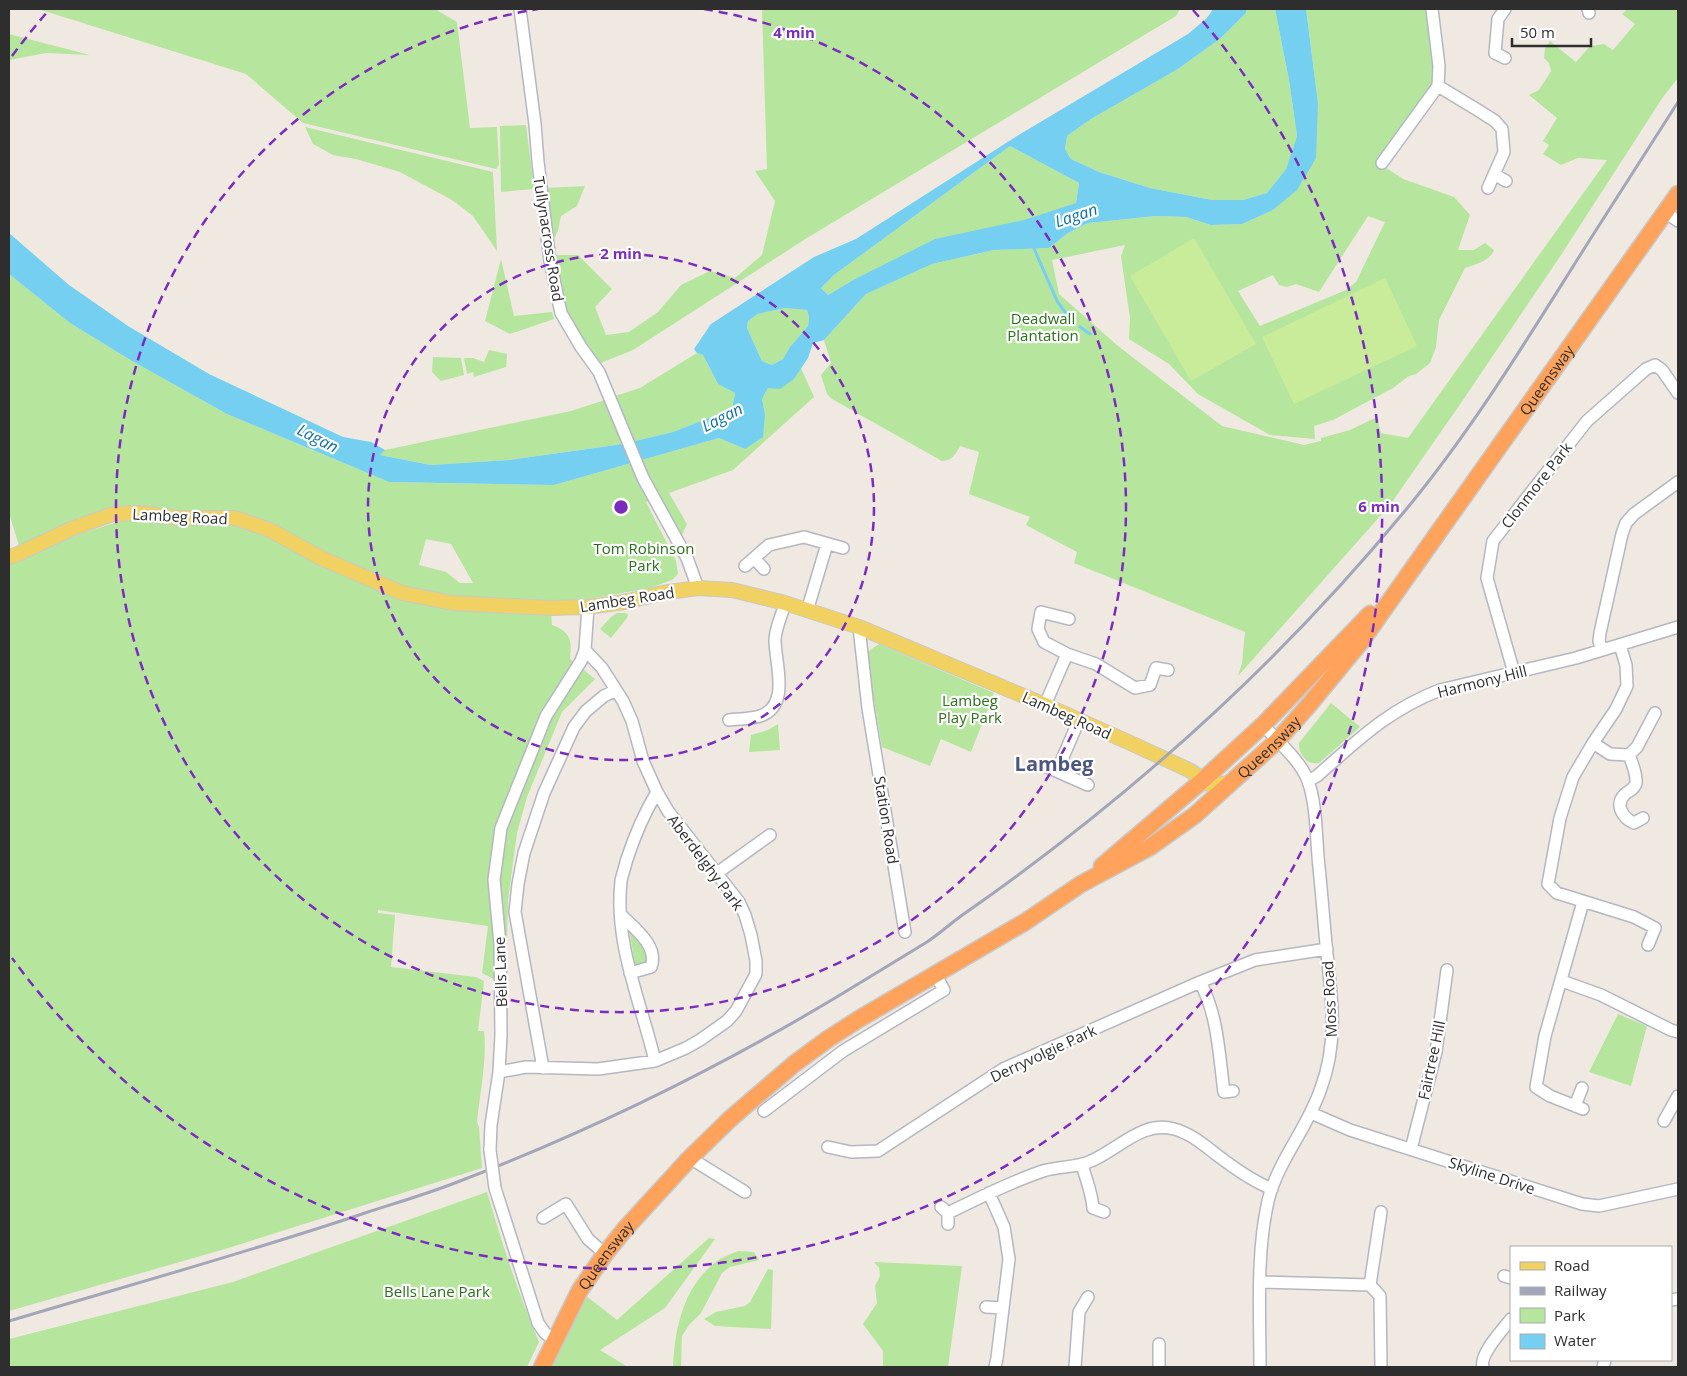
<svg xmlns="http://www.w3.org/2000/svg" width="1687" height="1376" viewBox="0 0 1687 1376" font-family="'Open Sans',sans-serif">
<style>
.green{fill:#b6e59e;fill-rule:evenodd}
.pitch{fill:#c9ec9a}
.water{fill:#75cff0;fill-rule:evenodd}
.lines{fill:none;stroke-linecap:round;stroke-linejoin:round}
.stream{stroke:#75cff0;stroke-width:3}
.minor-casing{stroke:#b4b7c1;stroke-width:14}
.major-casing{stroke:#c9c9c9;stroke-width:16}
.highway-casing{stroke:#c9c9c9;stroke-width:19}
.minor{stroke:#fff;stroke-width:11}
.major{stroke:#f2d163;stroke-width:14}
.highway{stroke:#ffa35c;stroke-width:16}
.rail{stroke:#a3a6b8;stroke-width:3}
.minor-bridge-casing{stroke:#b4b7c1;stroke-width:14;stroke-linecap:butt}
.minor-bridge{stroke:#fff;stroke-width:11}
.ring{fill:none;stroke:#7b2cbf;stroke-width:2.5;stroke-dasharray:9 6}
.labels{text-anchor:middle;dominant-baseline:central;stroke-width:4.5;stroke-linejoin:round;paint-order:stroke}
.street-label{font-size:15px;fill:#2e2e2e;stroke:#fff}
.park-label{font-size:15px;fill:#2c6e1b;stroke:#fff}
.water-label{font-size:16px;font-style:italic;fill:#0d6fa3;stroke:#fff}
.district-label{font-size:20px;font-weight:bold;fill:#4d5680;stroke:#fff}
.centre{fill:#7b2cbf;stroke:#fff;stroke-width:2.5}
.ring-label{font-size:15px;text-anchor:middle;font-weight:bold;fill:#7b2cbf;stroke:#fff;stroke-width:4.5;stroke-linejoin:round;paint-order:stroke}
</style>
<rect width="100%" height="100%" fill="#efe9e1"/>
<path class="green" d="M38,9H435L457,22L470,128L497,127L499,165L496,169L303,123L246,74Z
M762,9H1180L1176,16L807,238L633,350L598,364L565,311L553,255H578L612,289L595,307L606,335L629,332L658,312L681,285L710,271L735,278L762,255L775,201L755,171L767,169Z
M1246,9H1275L1289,80L1297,136L1286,169L1267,193L1243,200H1212L1150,188L1099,172L1071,159L1065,149L1067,136L1091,119L1178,69L1221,38L1246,13Z
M1306,9H1427L1434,68L1431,86L1424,97L1377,162L1403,179L1454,197L1470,215L1458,250H1474L1485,243L1494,250C1490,261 1476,264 1465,268L1439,320L1436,347L1430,363L1416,374L1409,376L1393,388L1333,420L1314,426L1315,439L1270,435L1198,394L1169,364L1129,339L1130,318L1121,256L1125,245L1052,260L1059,294L1118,346L1222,426L1304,445L1321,441V438L1350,430L1377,417L1381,433L1408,438L1607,160L1578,158L1561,165L1543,154L1549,145L1543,141L1557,118L1529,95L1539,90L1551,71L1549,63L1544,58L1545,48L1550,41L1576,62L1590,46L1604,44L1613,50L1635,24L1622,14L1627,9H1678V78L1663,97L1561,255L1463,400L1390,505L1238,676L1242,663L1245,632L1074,563L1077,552L1026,525L1030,517L969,494L979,452L960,446C956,454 952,461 942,461L832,399L827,394L821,375L831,363L824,340L866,294L932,264L994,250L1049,248L1068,233L1088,223L1156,216L1186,217L1211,225L1242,224L1273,210L1318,103ZM1368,216L1385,222L1356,282L1346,290L1260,326L1238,291L1273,275L1279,285L1287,287L1296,284L1319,292Z
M9,34L90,55L46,53L9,60Z
M526,125L534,189L501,192L500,126Z
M305,127L493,172L497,251L473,216L452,200L400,172L356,159L333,155L313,144Z
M1010,146L1079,183L1076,203L853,280L828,295L821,288L834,275Z
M585,186L577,206L561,216L558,231L552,243L546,188Z
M501,259L514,316L552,312L554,319L510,334L485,321Z
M9,274L70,323L132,361L227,414L389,482L554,485L719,438L745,449L765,414L762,399L768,388L794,379L801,368L814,397L733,470L669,493L687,524L682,535L660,496L646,502L676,561L678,574L672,580L650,588L589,599L550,601L552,625C571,632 572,640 570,659L595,679L562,712L527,797L517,833L508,900L506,979H494L482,973L488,926L378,910V913L395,915L391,967L476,977L484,981L478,1031H484C487,1061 480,1092 477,1122L479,1127L482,1168L225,1249L9,1311V562L80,534L136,516L69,522L19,546L9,513ZM426,539L451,544L473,583H460L446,572L419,565Z
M785,308L807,310L809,318L808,326L790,347L783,359L772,365L762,361L747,328L748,321L758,314Z
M489,350L507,354L506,367L474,377L473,372L467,374L464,358H473L484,362Z
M697,353L703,355L718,384L735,393L732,409L673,432L633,442L615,396L640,388Z
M433,357L461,358L464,375L441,381L432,372Z
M605,400L623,444L509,460L431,465L380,455L385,450L571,411Z
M617,613H625L628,614L627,618L611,638L600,629L611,617Z
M879,644L994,693L971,752L941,739L930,766L882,747L866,653Z
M1331,703L1360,727L1319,763C1308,766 1298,754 1299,743Z
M778,724L780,750L749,752L751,735L768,730Z
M629,928L643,942L648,961L635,965Z
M1618,1014L1647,1026L1631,1086L1589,1072Z
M487,1192C502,1243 518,1293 539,1342L527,1367H9V1339L233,1282Z
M709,1238L715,1239L665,1308L600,1350L628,1367H551L558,1354L585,1295L617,1320Z
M738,1251L754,1252L759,1260L730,1267L722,1273L701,1313L689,1325L682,1336L681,1367H673C675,1326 684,1284 720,1259C725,1256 732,1254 738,1251Z
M874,1262L962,1266L948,1367H883V1351L863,1324L877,1303L875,1286L880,1276L879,1268Z
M768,1269L773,1270L771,1329L715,1326L704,1319L716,1312L745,1306L750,1302Z"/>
<path class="pitch" d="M1194,238L1256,344L1191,381L1130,276Z
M1385,278L1417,346L1294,404L1262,337Z"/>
<path class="water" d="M1213,9H1246V13L1221,38L1178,69L1091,119L1067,136L1065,149L1071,159L1099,172L1150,188L1212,200H1243L1267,193L1286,169L1297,136L1289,80L1275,9H1306L1318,103L1316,158L1297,190L1273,210L1242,224L1211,225L1186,217L1156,216L1088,223L1068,233L1049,248L994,250L932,264L866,294L824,340L813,343L808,358L794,379L780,389L768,388L762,399L765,414L763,437L745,449L719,438L554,485L389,482L227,414L132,361L70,323L9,274V233L69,285L128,326L209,374L343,437L371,442L385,450L380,455L431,465L509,460L623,444L673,432L732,409L735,393L718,384L703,355L697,353L694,349L711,324L814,257L856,239L1017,136L1188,34L1207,18ZM1010,146L1079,183L1076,203L1024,220L935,239L853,280L828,295L821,288L834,275ZM785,308L807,310L809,318L808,326L790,347L783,359L772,365L762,361L747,328L748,321L758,314Z"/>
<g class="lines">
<path class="stream" d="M1033,246L1057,301L1070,319
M1080,327L1090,334"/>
<g class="minor-casing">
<path id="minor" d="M520,9L535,124L538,162L550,261L561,313L581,347L599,372L643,478L687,558L698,588
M1505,9L1498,19L1495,53L1505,58
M1588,9L1589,13
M1438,86L1476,109L1495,121L1502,129L1504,152L1488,188
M1382,163L1438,86L1439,66L1432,9
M1494,174L1506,181
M1665,212L1678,221
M754,558L764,569
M745,566L769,545L804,537L843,548
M807,611L827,544
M1069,619L1041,612L1038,629L1044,642L1067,654L1096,664L1135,688L1150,685L1156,668L1168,670
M859,627L868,708L905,932
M1620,645L1626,665L1627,686L1616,709L1593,743L1573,777L1560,818L1548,884L1557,893L1634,917L1655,928L1648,945
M1602,650L1599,641L1600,633L1622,534L1626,523L1634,514L1678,482
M1514,673L1487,578L1493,541L1587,421L1646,369L1655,365L1662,370L1678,393
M1045,705L1067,654
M729,720C739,719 750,719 760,716C791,706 775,663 775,640C775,629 782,615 785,603
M1593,743L1610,754L1629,755C1632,763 1637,774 1636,783C1634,790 1630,790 1625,794C1614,805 1623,818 1634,823L1643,818
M1629,755L1637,747L1655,713
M1047,767L1088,785
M1057,771L1079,720
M1308,781L1317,776C1358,740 1388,710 1440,690L1576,658L1678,627
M717,873L770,835
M621,915C634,928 659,946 651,967L630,973
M1562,981L1601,995L1671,1030L1678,1032
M1200,982C1218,1015 1219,1055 1224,1092L1233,1091
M655,1061C641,1002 614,943 621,881C622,875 625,868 626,862C634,837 643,815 657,792
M543,1068L515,912L518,884L524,853L544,793L574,727L586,711L604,696L616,690
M499,1072L526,1067L598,1069L655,1061L686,1048L700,1040L727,1021L736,1011L756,974V961L751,935L745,915L739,902L668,811L657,792L643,761L632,721L623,701L602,668L585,650
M1575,1106L1582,1088
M1583,1109L1550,1096L1536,1087L1545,1036L1583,902
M764,1111L843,1051L944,990L935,974
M1311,1113L1350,1130L1582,1204L1599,1206L1678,1189
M1664,1121L1678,1096
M828,1147L851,1152L878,1151L1003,1069L1200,982L1255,960L1327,949
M1411,1149L1436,1052L1447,970
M490,1150L491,1125L499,1072L501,1035L500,944L494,880L501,828L546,716L581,661L585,650L588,607
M690,1158L745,1192
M1082,1165C1086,1179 1092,1193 1093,1208L1104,1212
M495,1188L538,1323L545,1333L556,1341
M989,1193L1004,1227L1009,1259L997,1358L995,1367
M941,1207L948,1213V1224
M948,1213C979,1198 1010,1182 1043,1171C1059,1166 1076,1168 1091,1161C1118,1150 1142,1120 1174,1129C1190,1133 1204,1145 1217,1155C1234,1168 1252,1181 1272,1189
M543,1218L566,1204L588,1239L605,1254
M1504,1276L1511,1278
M1260,1282L1370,1285L1380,1296L1381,1367
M1370,1285L1381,1212
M1671,1300L1678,1299
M986,1307L1003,1308
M1075,1367L1079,1312L1088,1297
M1159,1367V1344
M1260,1367C1260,1312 1256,1255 1268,1201C1278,1160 1308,1128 1321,1088C1338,1043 1332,1000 1327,954C1324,925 1322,896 1319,867C1316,841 1317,805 1308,781C1301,761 1277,741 1263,725
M1483,1367C1479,1355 1503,1329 1511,1319
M1603,1367L1605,1360"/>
</g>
<g class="major-casing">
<path id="major" d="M9,557L18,554L71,529L113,514L139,513L178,518H235L270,530L321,558L402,593L453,603L551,608L588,607L624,602L662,593L698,588L732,590L785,603L859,627L1045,705L1137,746L1189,770L1198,776L1205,783L1214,785L1230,783"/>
</g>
<g class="highway-casing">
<g id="highway">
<path d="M1102,866L1203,780L1263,725L1370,614"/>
<path id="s1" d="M542,1367L580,1290L605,1254L625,1229L690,1158L730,1119L794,1064L828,1039L859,1019L1025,922L1081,884L1150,847L1195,815L1277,741L1308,706L1360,643L1678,194"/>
</g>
</g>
<use href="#minor" class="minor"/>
<use href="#major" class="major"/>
<use href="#highway" class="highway"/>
<path class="rail" d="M9,1321C129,1285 250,1252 368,1212C399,1202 430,1193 460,1181C600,1127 735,1060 863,981C884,968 906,955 927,942C939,934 950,924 961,916C1126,801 1276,667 1404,512C1475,427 1532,331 1591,238C1620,192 1649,147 1678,102"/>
<g class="minor-bridge-casing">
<path id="minor-bridge" d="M490,1150L495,1188"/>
</g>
<use href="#minor-bridge" class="minor-bridge"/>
</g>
<g class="ring">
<circle cx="621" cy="507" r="253"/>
<path d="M704 9A505 505 0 1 1 538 9"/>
<path d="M12 56A758 758 0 0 1 49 10M1193 10A758 758 0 1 1 12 958"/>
</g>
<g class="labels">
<g class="street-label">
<text transform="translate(549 239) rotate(81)">Tullynacross Road</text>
<text stroke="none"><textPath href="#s1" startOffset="1432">Queensway</textPath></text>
<text transform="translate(1536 485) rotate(-52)">Clonmore Park</text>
<text transform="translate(180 516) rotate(3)">Lambeg Road</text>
<text transform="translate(627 599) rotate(-9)">Lambeg Road</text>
<text transform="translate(1482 681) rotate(-14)">Harmony Hill</text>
<text transform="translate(1067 715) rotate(24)">Lambeg Road</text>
<text stroke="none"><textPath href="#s1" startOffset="971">Queensway</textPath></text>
<text transform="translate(887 820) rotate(81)">Station Road</text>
<text transform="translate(706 862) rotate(53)">Aberdelghy Park</text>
<text transform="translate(500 972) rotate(-92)">Bells Lane</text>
<text transform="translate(1329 999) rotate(-93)">Moss Road</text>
<text transform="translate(1043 1053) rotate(-25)">Derryvolgie Park</text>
<text transform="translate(1431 1060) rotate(-78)">Fairtree Hill</text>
<text transform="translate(1492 1175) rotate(18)">Skyline Drive</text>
<text stroke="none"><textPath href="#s1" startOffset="129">Queensway</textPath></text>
</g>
<g class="park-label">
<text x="1043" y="318">Deadwall<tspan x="1043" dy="17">Plantation</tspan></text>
<text x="644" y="548">Tom Robinson<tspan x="644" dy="17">Park</tspan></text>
<text x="970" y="700">Lambeg<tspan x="970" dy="17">Play Park</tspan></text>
<text x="437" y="1291">Bells Lane Park</text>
</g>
<g class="water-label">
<text transform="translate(1076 215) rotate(-18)">Lagan</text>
<text transform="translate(722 417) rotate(-27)">Lagan</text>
<text transform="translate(318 438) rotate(27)">Lagan</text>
</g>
<g class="district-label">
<text x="1054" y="763">Lambeg</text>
</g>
</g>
<circle cx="621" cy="507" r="8" class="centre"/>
<g class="ring-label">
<text x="794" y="38">4 min</text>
<text x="621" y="259">2 min</text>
<text x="1379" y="512">6 min</text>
</g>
<rect width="1687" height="1376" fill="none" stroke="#2e2e2e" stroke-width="20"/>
<rect x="1510" y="1246" width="162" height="115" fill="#ffffff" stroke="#ababab"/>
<rect x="1520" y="1262" width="25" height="8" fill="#f2d163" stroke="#ababab"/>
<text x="1554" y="1271" font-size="15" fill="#2e2e2e">Road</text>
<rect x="1520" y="1287" width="25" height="8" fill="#a3a6b8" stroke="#ababab"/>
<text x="1554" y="1296" font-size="15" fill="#2e2e2e">Railway</text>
<rect x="1520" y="1308" width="25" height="15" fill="#b6e59e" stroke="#ababab"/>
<text x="1554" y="1321" font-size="15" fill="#2e2e2e">Park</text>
<rect x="1520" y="1334" width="25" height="15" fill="#75cff0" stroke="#ababab"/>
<text x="1554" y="1346" font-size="15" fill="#2e2e2e">Water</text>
<path d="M1512 38v8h79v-8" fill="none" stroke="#2e2e2e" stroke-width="2.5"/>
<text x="1520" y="38" font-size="15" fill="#2e2e2e" stroke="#ffffff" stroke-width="4" paint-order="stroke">50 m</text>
</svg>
